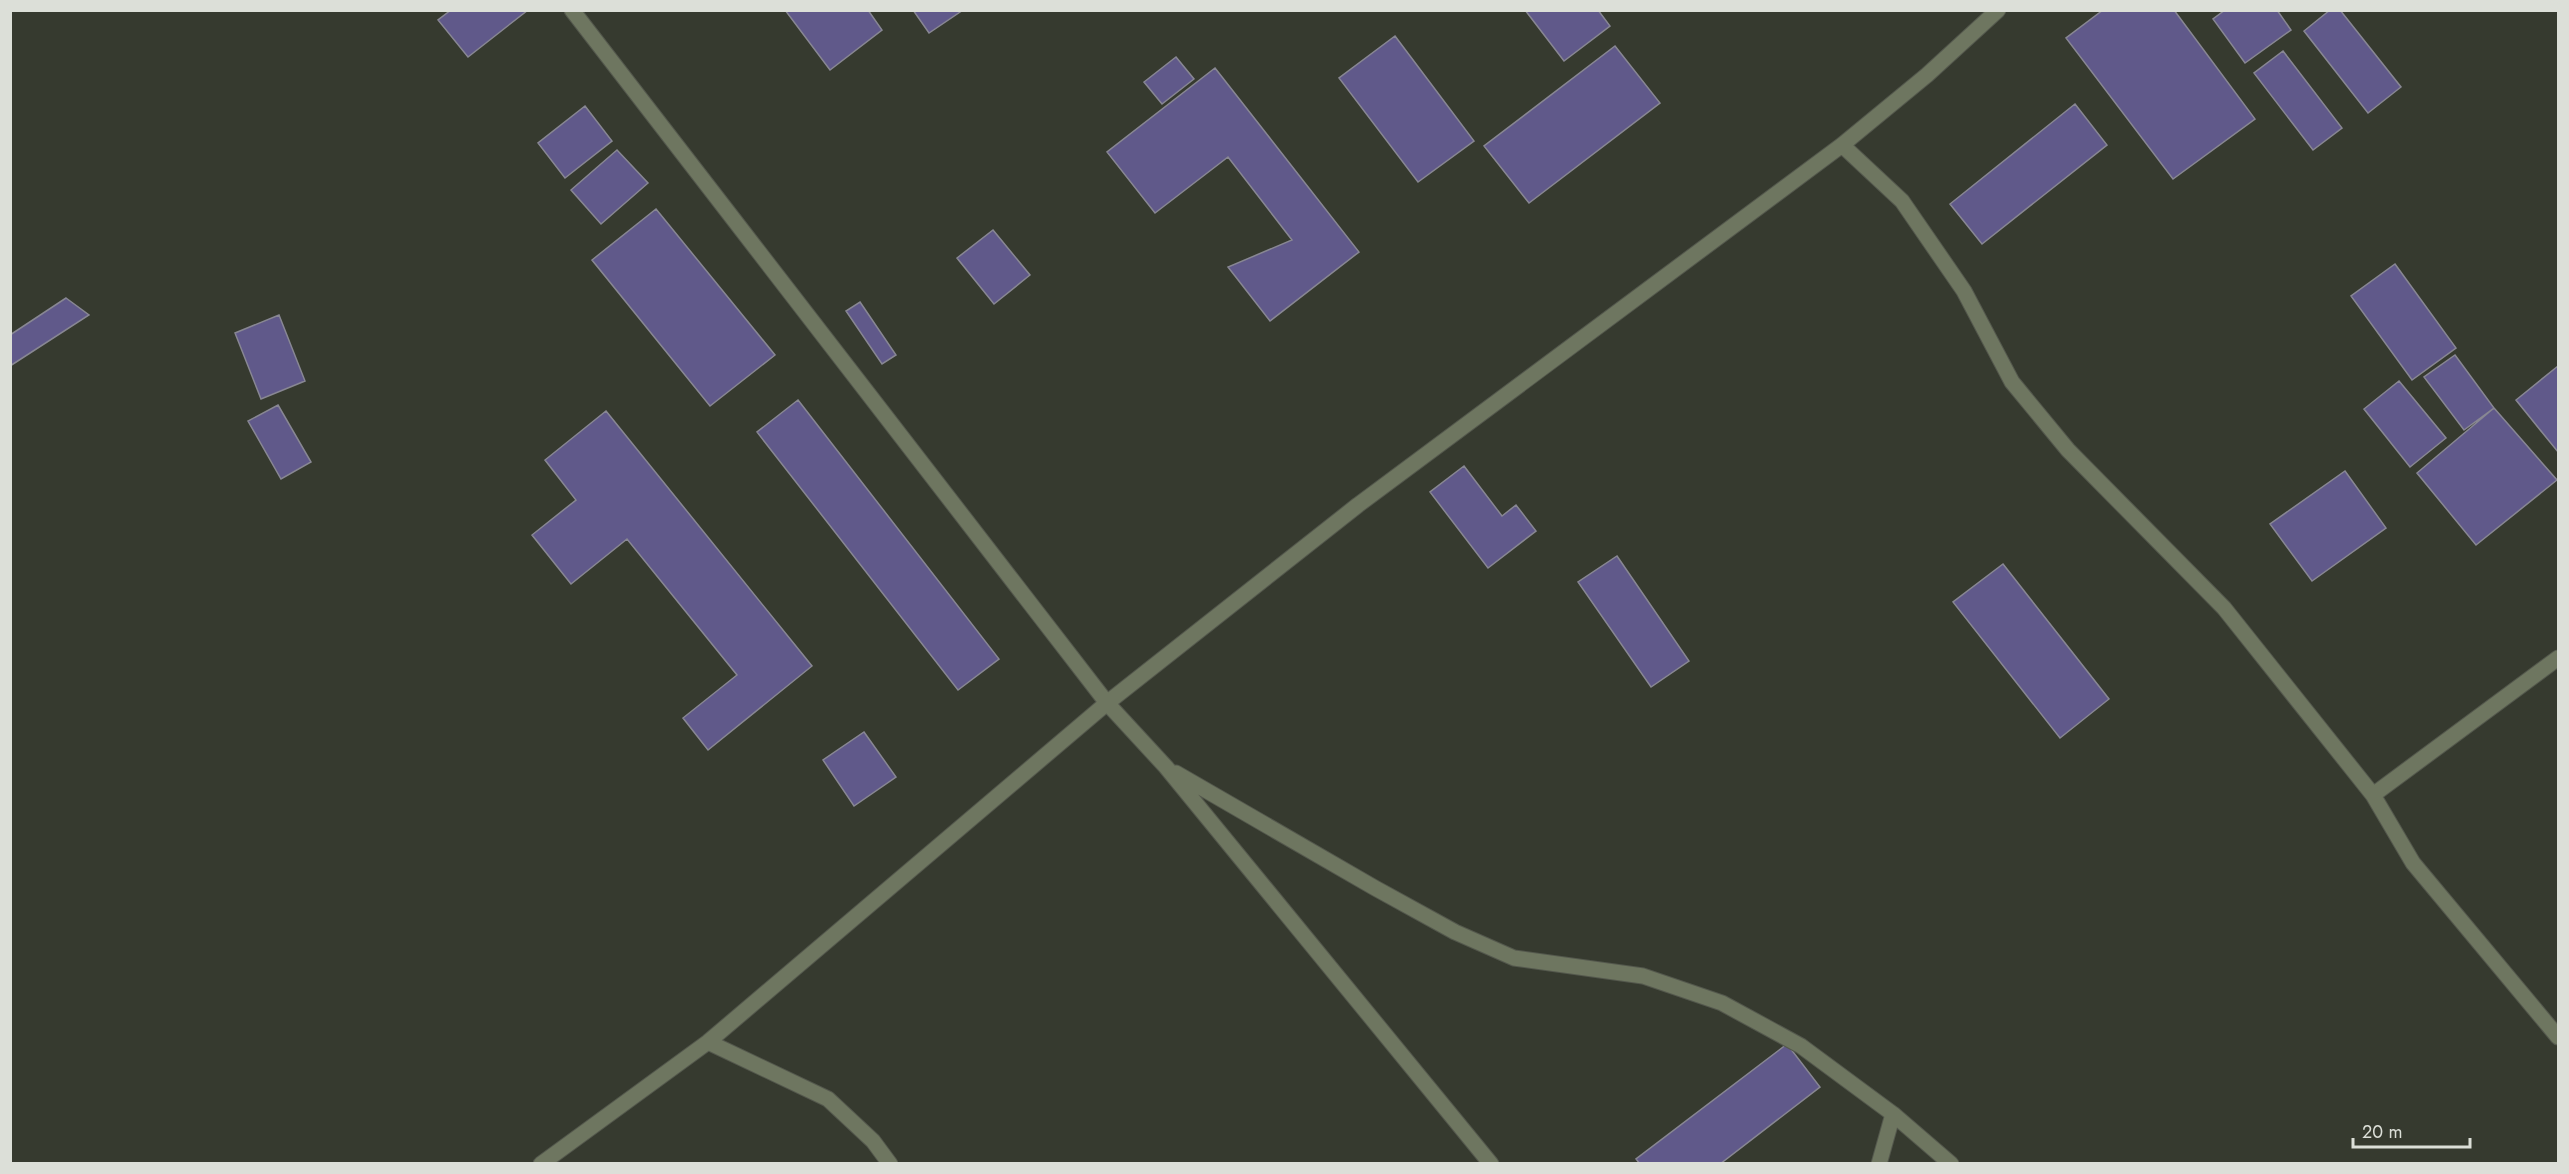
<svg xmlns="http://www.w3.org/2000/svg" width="2569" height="1174" viewBox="0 0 2569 1174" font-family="Jost,sans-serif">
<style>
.building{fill:#60598a;stroke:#888793;stroke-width:1.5}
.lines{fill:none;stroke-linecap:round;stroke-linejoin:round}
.minor-casing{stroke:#54584d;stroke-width:17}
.minor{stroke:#6e7660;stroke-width:15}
</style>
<rect width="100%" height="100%" fill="#363a2f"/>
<path class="building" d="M451,10H528L468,57L438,20Z
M785,10H868L882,30L830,70Z
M913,10H963L929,33Z
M1525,10H1598L1610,26L1564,61Z
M2103,10H2174L2255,119L2173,179L2066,38Z
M2225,10H2277L2291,30L2245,63L2213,19Z
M2330,10H2340L2401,87L2368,113L2304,31Z
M1395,36L1474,141L1418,182L1339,78Z
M1615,46L1660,103L1529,203L1484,146Z
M2283,51L2342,128L2313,150L2254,73Z
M1176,57L1194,79L1162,104L1144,82Z
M1215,68L1359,252L1270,321L1228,267L1292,240L1228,157L1155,213L1107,152Z
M2075,104L2107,145L1982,244L1950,204Z
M585,106L612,141L565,178L538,143Z
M617,150L648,183L601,224L571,190Z
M656,209L775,355L710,406L592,260Z
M993,230L1030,275L994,304L957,258Z
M2395,264L2456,348L2412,380L2351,296Z
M66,298L89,315L10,366V335Z
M860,302L896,355L882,364L846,311Z
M279,315L305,381L261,399L235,333Z
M2455,355L2494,408L2464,430L2424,377Z
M2558,366V452L2516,400Z
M2399,381L2446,438L2410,467L2364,409Z
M798,400L999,659L958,690L757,432Z
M278,405L311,462L281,479L248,421Z
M2494,408L2557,480L2476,545L2417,473Z
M606,411L812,666L708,750L683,718L737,675L627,539L571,584L532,535L576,500L545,460Z
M1464,466L1502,516L1516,505L1536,531L1488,568L1430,492Z
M2345,471L2386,528L2312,581L2270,524Z
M1617,556L1689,661L1651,687L1578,582Z
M2003,564L2109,699L2060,738L1953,602Z
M864,732L896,777L854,806L823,760Z
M1787,1044L1820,1087L1720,1164H1640L1636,1159Z"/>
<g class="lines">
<g class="minor-casing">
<path id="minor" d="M572,10L1107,703L1166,767L1491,1164
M1842,145L1902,201L1964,291L2012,382L2068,450L2224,608L2373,795L2413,863L2558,1037
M1176,773L1375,888L1455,932L1514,958L1643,976L1722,1003L1801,1046L1893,1114L1951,1164
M2373,795L2558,658
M708,1042L828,1099L873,1141L890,1164
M541,1164L708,1042L1107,703L1358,505L1842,145L1927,75L1998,10
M1879,1164L1893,1114"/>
</g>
<use href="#minor" class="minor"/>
</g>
<rect width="2569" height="1174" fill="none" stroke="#dcdfd8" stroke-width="24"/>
<path d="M2353 1138v9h117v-9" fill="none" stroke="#dcdfd8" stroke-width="3"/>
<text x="2362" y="1138" font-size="18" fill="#dcdfd8" stroke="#363a2f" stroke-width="4.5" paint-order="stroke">20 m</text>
</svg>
